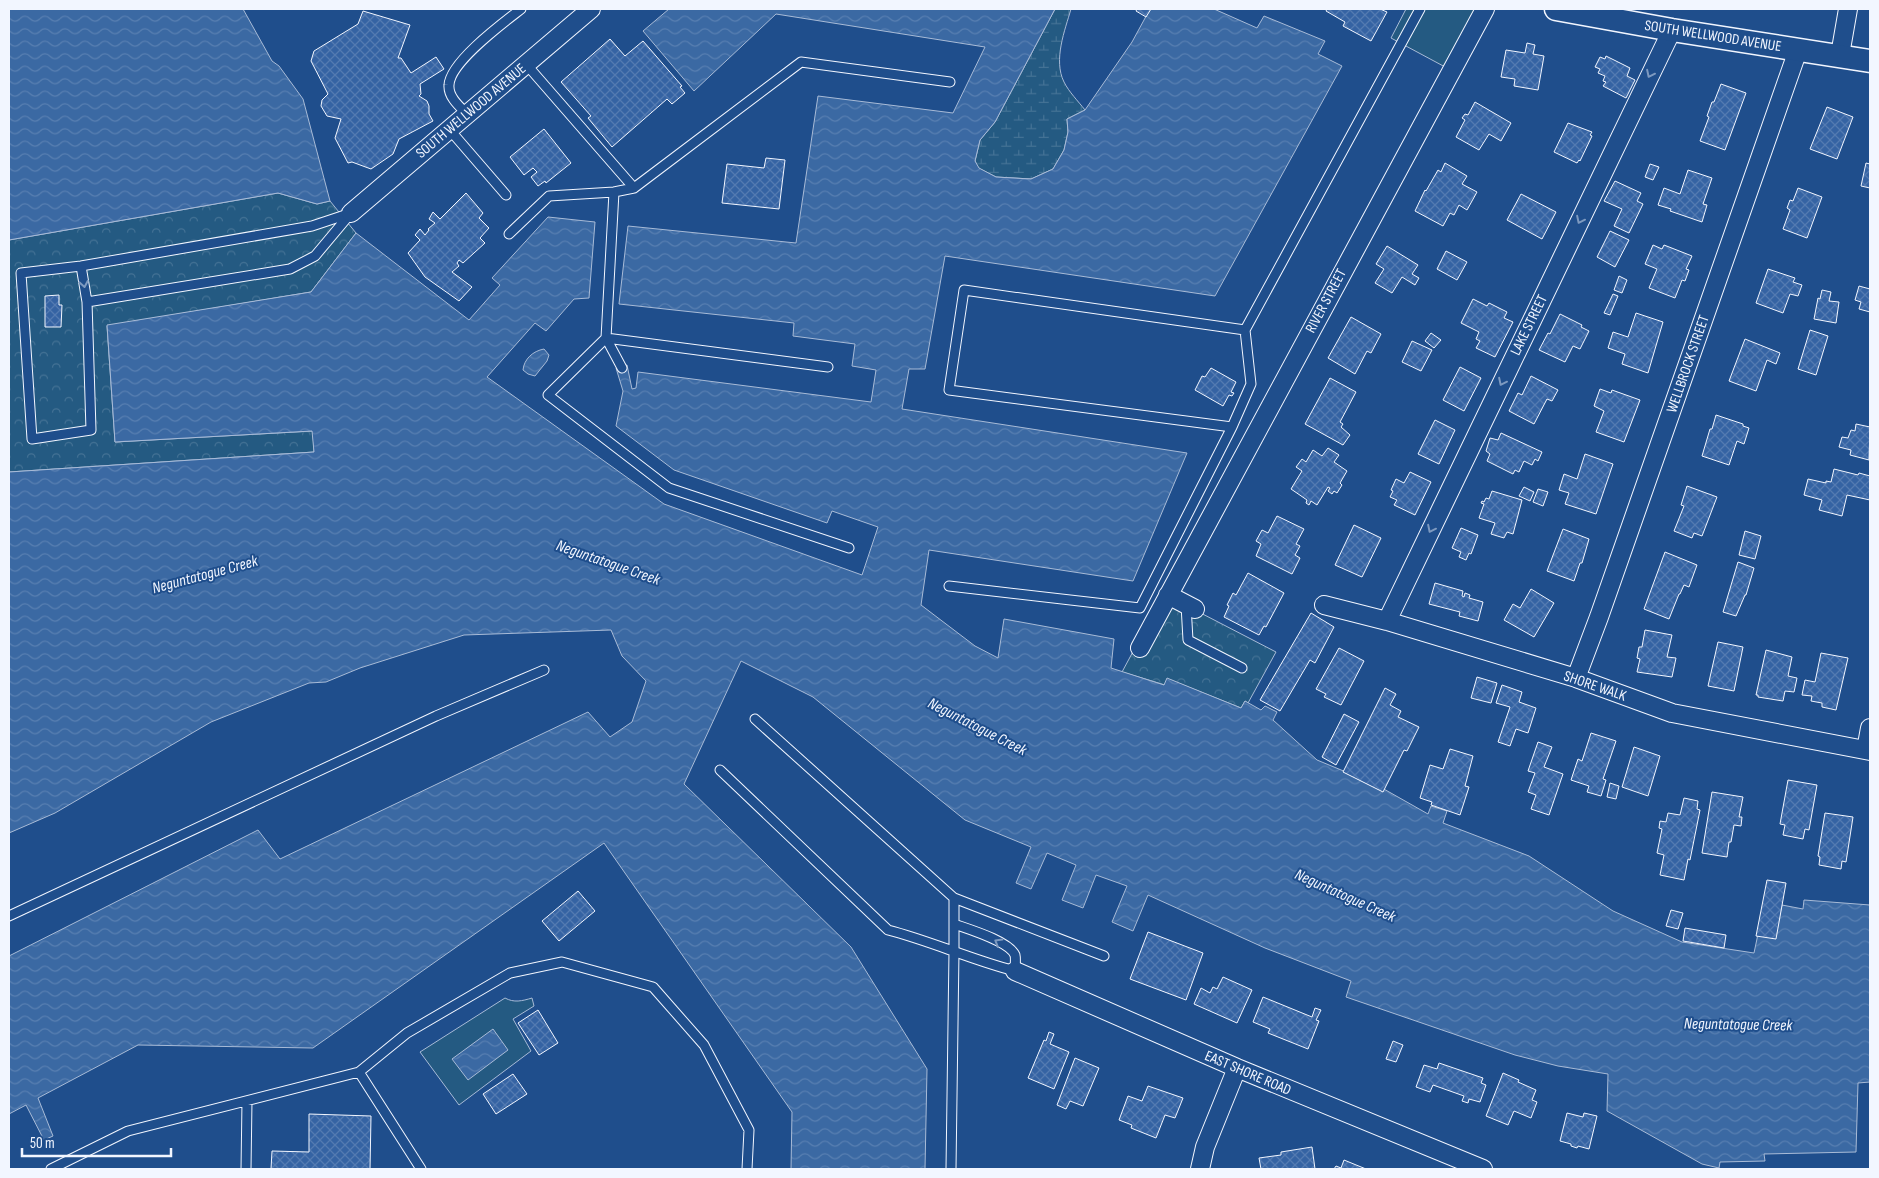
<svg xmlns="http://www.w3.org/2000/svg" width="1879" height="1178" viewBox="0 0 1879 1178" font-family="'Sofia Sans Condensed',sans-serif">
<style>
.grass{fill:#245a82;stroke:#a8bbd7}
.wetland{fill:url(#wetland-marsh);stroke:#a8bbd7}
.park{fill:url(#park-crowns);stroke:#a8bbd7}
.water{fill:url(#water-waves);stroke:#a8bbd7}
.building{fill:url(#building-cross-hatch);stroke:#f2f6ff}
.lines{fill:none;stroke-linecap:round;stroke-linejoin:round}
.service-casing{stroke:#f2f6ff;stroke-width:11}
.minor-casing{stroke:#f2f6ff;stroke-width:20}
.tertiary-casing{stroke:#f2f6ff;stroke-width:25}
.service{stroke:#1f4e8c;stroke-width:9}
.minor{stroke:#1f4e8c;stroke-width:18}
.tertiary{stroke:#1f4e8c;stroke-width:22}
.oneway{stroke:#7e9ac0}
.labels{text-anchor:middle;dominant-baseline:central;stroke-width:4;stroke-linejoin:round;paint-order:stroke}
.street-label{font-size:15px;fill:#f2f6ff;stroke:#1f4e8c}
.water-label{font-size:16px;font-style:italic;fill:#f2f6ff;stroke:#1f4e8c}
</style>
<defs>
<pattern id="wetland-marsh" width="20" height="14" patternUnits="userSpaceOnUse" patternTransform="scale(1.25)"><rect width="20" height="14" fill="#245a82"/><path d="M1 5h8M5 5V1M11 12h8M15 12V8" fill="none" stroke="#447295"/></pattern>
<pattern id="park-crowns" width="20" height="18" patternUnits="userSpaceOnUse" patternTransform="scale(1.25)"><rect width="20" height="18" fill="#245a82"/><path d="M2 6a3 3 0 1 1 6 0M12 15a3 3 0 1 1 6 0" fill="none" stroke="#447295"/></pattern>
<pattern id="water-waves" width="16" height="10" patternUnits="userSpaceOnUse" patternTransform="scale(1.25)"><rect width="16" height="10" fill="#3b69a3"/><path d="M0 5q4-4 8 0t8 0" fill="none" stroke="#587fb1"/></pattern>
<pattern id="building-cross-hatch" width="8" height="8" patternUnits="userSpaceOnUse" patternTransform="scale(1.25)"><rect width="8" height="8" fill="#3563a3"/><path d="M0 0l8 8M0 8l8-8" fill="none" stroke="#537ab1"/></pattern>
</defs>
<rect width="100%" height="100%" fill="#1f4e8c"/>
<path class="grass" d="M1406,9H1481L1447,68L1391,38Z
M505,998C514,1003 522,1001 532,998L534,1006L513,1019L531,1051L459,1105L420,1052Z"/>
<path class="wetland" d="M1055,9H1071C1065,30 1053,60 1064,82C1069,92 1078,101 1085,110L1067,119L1068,132L1064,150L1053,169L1031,179L996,177L978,168L975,161L980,140L995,122Z"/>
<path class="park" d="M278,193L317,204L330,201L356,233L311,292L107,326L115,442L313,431L314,452L9,472V240Z
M1164,594L1276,652L1248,703L1245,701L1241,708L1168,679L1165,685L1122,672Z"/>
<path class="water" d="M9,9H243L272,61L279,66L303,99L330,201L317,204L278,193L9,240Z
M669,9H1055L995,122L980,140L975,161L979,168L996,177L1031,179L1053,169L1064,150L1068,132L1067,119L1085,110L1132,42L1150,9H1214L1257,28L1264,16L1325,41L1318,54L1342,66L1215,296L945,256L925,369H909L902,409L1187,453L1133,581L929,550L921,605L975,646L998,658L1004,619L1114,639L1111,668L1164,685L1167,678L1241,708L1245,701L1261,710L1265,706L1277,712L1273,720L1317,760L1375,784L1428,814L1431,806L1447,811L1443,823L1529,856L1613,911L1682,942L1754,953L1758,934L1775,937L1782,905L1803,909L1804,900L1870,905V1082L1858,1083L1856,1152L1764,1154L1765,1161L1720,1162L1719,1168L1702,1164L1607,1111L1608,1074L1558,1066L1515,1055L1346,997L1351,981L1265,948L1148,895L1133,931L1112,922L1127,886L1096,875L1083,908L1062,900L1076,865L1047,853L1031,889L1016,883L1031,847L965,820L813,697L741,661L684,784L851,947L927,1069L925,1169H791L792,1112L604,843L313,1048L138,1045L38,1098L53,1136L44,1140L26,1105L9,1114V956L258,830L280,859L588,712L610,737L632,722L646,681L622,656L611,630L464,635L360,668L326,682L309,683L211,722L55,813L9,833V472L314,452L312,431L115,442L107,325L311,292L356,233L469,320L500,285L492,278L548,217L595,222L589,298L574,299L546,331L535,323L487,377L664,504L862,575L878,527L832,511L827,523L674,470L616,426L623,391L616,368L627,365L632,389L636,388L638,372L871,402L876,370L852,366L855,344L793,336L794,323L619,304L628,226L796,243L818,96L953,113L985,47L776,14L694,91L643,31Z
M544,349L549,355L547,361L535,376L528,374L523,370C524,359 533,351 544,349Z
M493,1029L508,1050L468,1080L452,1059Z"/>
<path class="building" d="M1137,9H1151L1146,17L1136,11Z
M1327,9H1380L1387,12L1371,41L1343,26L1345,22L1326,11Z
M363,11L410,25L398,58H401L411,73L436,57L444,69L420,84L421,94L419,96L427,101L429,106V114L433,121L399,139L393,154L371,169L352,162L348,163L335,138L341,119L327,116L321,106L322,100L328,94L311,61L314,51L358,24Z
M610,39L625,56L643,41L682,86L680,87L685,93L672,104L667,99L612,147L588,118L591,116L561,82Z
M1527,43L1535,45L1533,54L1544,56L1538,90L1514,86L1515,79L1501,77L1506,50L1525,53Z
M1606,56L1630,68L1627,76L1635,80L1626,98L1603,86L1606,82L1603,81L1605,76L1598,73L1600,69L1595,67L1600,57L1605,59Z
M1721,84L1746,93L1725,150L1700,141L1709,117L1707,116L1712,102H1714Z
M1475,102L1511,123L1501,141L1489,134L1479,150L1456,137L1465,120L1462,118L1465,114L1468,115Z
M1827,107L1853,117L1837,159L1810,149Z
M1568,123L1592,132L1590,135L1592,136L1580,161L1579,160L1577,163L1554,152Z
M544,129L571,163L546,183L545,181L538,186L531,177L537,172L533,168L524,175L510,157Z
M766,158L785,160L779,209L722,203L727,164L764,168Z
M1445,163L1467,176L1462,184L1477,192L1467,210L1459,205L1454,215L1450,213L1443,226L1415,211L1425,190L1426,191L1438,170L1441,172Z
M1866,163L1870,164V188L1861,186Z
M1650,164L1659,167L1653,180L1645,177Z
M1688,170L1712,178L1703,204L1707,205L1702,222L1670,211L1671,209L1658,205L1664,188L1680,194Z
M1615,181L1641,193L1637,201L1643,204L1629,233L1614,226L1622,209L1604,201Z
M1798,188L1822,197L1807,238L1783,229L1790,210L1787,208L1790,200L1793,201Z
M466,193L483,213L479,218L489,228L480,238L485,243L463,263L459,260L457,263L459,266L452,272L472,287L459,301L425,277L408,253L420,240L415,235L420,229L425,235L429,230L428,229L435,223L429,219L433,212L440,219Z
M1521,194L1556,212L1542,239L1507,220Z
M1610,231L1629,240L1615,267L1597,257Z
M1653,245L1662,249L1664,245L1692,256L1686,269L1689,270L1685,281L1682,280L1675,298L1649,288L1657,269L1645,264Z
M1387,246L1418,265L1412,274L1419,278L1415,285L1402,277L1392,293L1375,283L1384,269L1376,264Z
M1446,251L1467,262L1457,280L1437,269Z
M1768,269L1795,278L1793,282L1802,285L1798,296L1790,294L1783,313L1756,303Z
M1619,276L1627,280L1622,293L1614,290Z
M1859,286L1870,289V312L1859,309L1861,302L1855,300Z
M1822,290L1831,292L1829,301L1839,302L1836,323L1814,319L1818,298L1820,299Z
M1613,294L1618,296L1610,315L1604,313Z
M59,295V305H62L61,327H45V296Z
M1473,299L1487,306L1489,303L1507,312L1504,318L1513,322L1495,357L1476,348L1480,341L1476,339L1479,332L1461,323Z
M1636,313L1663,322L1648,373L1622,364L1625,354L1608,348L1613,332L1628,337Z
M1560,314L1582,325L1581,327L1589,331L1580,349L1573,346L1565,362L1539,350L1548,333L1550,334Z
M1351,317L1381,334L1371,353L1367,351L1355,374L1328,358Z
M1810,330L1828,336L1816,375L1798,369Z
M1431,333L1441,340L1434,348L1425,341Z
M1745,339L1780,353L1776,364L1767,360L1756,391L1729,381Z
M1412,341L1432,350L1421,371L1402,362Z
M1460,367L1481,378L1464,411L1443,400Z
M1211,368L1236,382L1231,392L1234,393L1232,396L1229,395L1223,406L1195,390L1202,376L1205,377Z
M1531,376L1558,390L1552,401L1547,399L1534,424L1509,411L1518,393L1522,395Z
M1330,378L1356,392L1340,422L1343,424L1341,427L1350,435L1343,445L1305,424Z
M1600,389L1611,393L1612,390L1640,400L1624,442L1596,432L1604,411L1594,406Z
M1716,415L1743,424V426L1749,428L1744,444L1737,441L1729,465L1702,456L1710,429H1712Z
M1435,420L1455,430L1439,464L1418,454Z
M1856,424L1870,427L1869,460L1850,455L1851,450L1839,447L1842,437L1848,438L1851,430L1855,431Z
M1501,433L1542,452L1538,461L1535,459L1532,465L1524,461L1519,472L1515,470L1513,474L1487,461L1490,454L1486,451L1490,438L1498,440Z
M1328,448L1339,455L1334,462L1347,471L1340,483L1342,485L1337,493L1334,491L1332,494L1328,491L1330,488L1328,487L1317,505L1311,501L1309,505L1306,503L1307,500L1291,489L1302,471L1296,467L1302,459L1306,462L1313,450L1322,456Z
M1585,454L1613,464L1596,514L1565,504L1569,493L1559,490L1564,474L1577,479Z
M1834,469L1858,475L1859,473L1870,476V500L1847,495L1842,516L1819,510L1822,500L1804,495L1808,479L1826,483V481L1831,482Z
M1410,472L1431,482L1415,515L1394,505L1397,500L1390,497L1393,491L1391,490L1396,479L1404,483Z
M1687,486L1717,497L1702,536L1694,533L1692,538L1674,531L1684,506L1681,505Z
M1524,487L1534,492L1530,501L1519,496Z
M1538,489L1548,492L1543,506L1533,502Z
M1492,491L1522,500L1513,534L1507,532L1504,538L1491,534L1495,523L1479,518L1484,504L1481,503L1482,501L1484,502L1486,498L1489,499Z
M1277,516L1304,529L1296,544L1300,546L1295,555L1300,558L1292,574L1256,556L1261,544L1256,541L1262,530L1268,533Z
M1354,525L1381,538L1362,577L1335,565Z
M1461,528L1478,535L1471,554L1469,553L1466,560L1459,557L1461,552L1452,548Z
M1563,529L1589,539L1582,563H1580L1574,581L1547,571Z
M1745,531L1761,536L1755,559L1739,555Z
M1665,552L1697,565L1689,587L1684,585L1680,594H1679L1669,619L1644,609Z
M1738,562L1754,568L1746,595H1745L1736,616L1723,612Z
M1248,573L1284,593L1266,627L1264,626L1259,635L1224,617L1229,606L1227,605L1233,593L1236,595Z
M1435,583L1463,591L1462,596L1464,597L1465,593L1470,595L1469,598L1483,602L1478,621L1459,616L1460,612L1429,604Z
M1531,589L1554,603L1534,637L1504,620L1513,604L1520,608Z
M1311,613L1334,627L1315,663L1310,660L1280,711L1260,700Z
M1645,630L1672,635L1667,657L1676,658L1672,677L1637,672L1640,659L1637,658L1639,647H1642Z
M1718,642L1743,647L1734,691L1708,686Z
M1339,648L1364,661L1341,705L1324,697L1326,694L1316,689Z
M1766,650L1792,657L1788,676L1797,678L1794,692L1785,691L1783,701L1758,697V695H1756Z
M1821,653L1848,658L1836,710L1822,707V703L1811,701L1812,696L1802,695L1805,680L1815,682Z
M1477,677L1497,683L1491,703L1471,698Z
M1502,685L1522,692L1519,702L1536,708L1528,733L1516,729L1510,746L1498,742L1510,707L1496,703Z
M1385,688L1396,694L1390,705L1401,711L1398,717L1419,727L1407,751L1404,750L1383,792L1343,772Z
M1344,714L1359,722L1336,765L1322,757Z
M1591,733L1616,741L1603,779L1606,780L1601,796L1587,792L1589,786L1571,780L1578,759L1582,761Z
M1538,742L1552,747L1544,767L1563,774L1549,815L1531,809L1536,795L1528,792L1535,773L1528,771Z
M1634,747L1660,756L1648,796L1622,787Z
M1450,749L1473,756L1465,786L1469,787L1460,815L1431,805L1432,802L1420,798L1430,765L1443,769Z
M1788,780L1817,785L1809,830L1805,829L1803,839L1783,835L1785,825L1780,824Z
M1610,783L1619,786L1616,799L1607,797Z
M1712,792L1743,797L1739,817H1742L1741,826L1734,825L1731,842H1729L1727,857L1702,853Z
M1684,798L1698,801L1697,809L1700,810L1690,860L1688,859L1684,880L1660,875L1664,855L1657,853L1662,829L1659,828L1660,821L1666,822L1668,813L1680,815Z
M1825,813L1853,817L1846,862L1842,861L1841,869L1819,865L1820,857L1818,856Z
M1767,880L1786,883L1776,939L1756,936Z
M578,891L595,911L559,941L542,921Z
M1671,910L1683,913L1678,929L1666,926Z
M1685,928L1726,935L1724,948L1683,941Z
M1148,932L1203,953L1186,1000L1130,979Z
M1223,977L1252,990L1237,1023L1194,1004L1201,988L1210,993L1213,987L1217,989Z
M1263,997L1312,1017L1315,1008L1321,1010L1316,1020L1319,1021L1308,1049L1268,1033L1270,1029L1253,1022Z
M538,1010L558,1043L539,1055L518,1023Z
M1049,1032L1054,1034L1050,1044L1069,1052L1054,1089L1028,1078L1044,1040L1046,1041Z
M1393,1041L1403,1045L1396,1062L1386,1059Z
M1075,1058L1099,1068L1083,1106L1070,1101L1066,1109L1057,1105Z
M1439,1063L1483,1078L1481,1083L1486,1085L1480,1102L1469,1099L1468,1103L1462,1101L1464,1096L1433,1085L1430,1092L1416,1087L1424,1065L1437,1069Z
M1503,1073L1519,1080L1518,1082L1536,1090L1532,1100L1537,1102L1531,1118L1514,1111L1508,1125L1486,1116Z
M513,1074L527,1094L496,1114L483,1094Z
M1148,1086L1183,1098L1175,1118L1165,1115L1156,1138L1131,1128L1132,1125L1119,1120L1128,1096L1142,1101Z
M1567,1113L1583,1117L1584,1113L1597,1116L1589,1149L1578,1146L1577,1148L1571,1146V1144L1560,1141Z
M309,1114L371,1116L370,1169H271L272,1151L309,1152Z
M1312,1147L1315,1169H1261L1259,1158L1281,1155V1152Z
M1344,1160L1366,1169H1334L1336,1166L1341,1168Z"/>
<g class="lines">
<g class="service-casing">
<path id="service" d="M526,64L634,188
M467,114C460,107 448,97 449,85C450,62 503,23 521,9
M449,129L506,195
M614,192L606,338L828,367
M351,213L315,256L290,269L87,302L91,430L32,439L21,273L81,266L312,226Z
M509,234L549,196L614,192L634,188L801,62L950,82
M81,266L87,302
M1245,330L1251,384L1232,427L949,390L964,290L1245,330L1420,9
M622,368L606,338L548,395L669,488L849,548
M949,586L1140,608L1232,427
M1186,605L1188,640L1242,668
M755,719L954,898V951L951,1169
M720,770L888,930C931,941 972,960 1015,971C1015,966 1016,959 1015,955C1009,941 968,929 954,924
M954,898L1104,956
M9,916L436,716L544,670
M359,1072L421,1169
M51,1169L128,1131L359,1072L407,1033L510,973L562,962L653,987L704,1045L749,1130L747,1169
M246,1169L247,1101"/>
</g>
<g class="minor-casing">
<path id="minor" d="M1840,55L1848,9
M351,213L591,9
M1168,595L1195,609
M1324,605L1387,621L1576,678L1672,713L1870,751
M1387,621L1672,30
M1140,648L1485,9
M1576,678L1599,617L1798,50
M1866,750L1870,728
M1015,971L1237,1068L1483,1169
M1200,1169L1205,1147L1237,1068"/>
</g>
<g class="tertiary-casing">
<path id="tertiary" d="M1556,9L1672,30L1870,61"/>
</g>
<use href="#service" class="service"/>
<use href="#minor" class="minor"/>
<use href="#tertiary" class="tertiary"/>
</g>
<defs><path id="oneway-chevron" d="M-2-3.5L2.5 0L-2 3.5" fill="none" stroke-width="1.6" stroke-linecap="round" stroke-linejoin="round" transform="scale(1.25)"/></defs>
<g class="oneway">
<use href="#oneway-chevron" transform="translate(1650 74) rotate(116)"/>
<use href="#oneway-chevron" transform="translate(1580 220) rotate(116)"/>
<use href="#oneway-chevron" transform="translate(84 284) rotate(80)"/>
<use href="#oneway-chevron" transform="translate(1502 382) rotate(116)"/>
<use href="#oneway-chevron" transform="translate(1431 529) rotate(116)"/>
<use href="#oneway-chevron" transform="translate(998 942) rotate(-149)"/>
</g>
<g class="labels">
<g class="street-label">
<text transform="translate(1713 36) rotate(9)">SOUTH WELLWOOD AVENUE</text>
<text transform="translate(471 111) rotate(-40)">SOUTH WELLWOOD AVENUE</text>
<text transform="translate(1326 301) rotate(-62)">RIVER STREET</text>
<text transform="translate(1529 325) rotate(-64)">LAKE STREET</text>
<text transform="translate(1688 364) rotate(-71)">WELLBROCK STREET</text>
<text transform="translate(1595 686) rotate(19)">SHORE WALK</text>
<text transform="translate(1248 1073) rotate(23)">EAST SHORE ROAD</text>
</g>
<g class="water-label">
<text transform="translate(608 563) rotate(19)">Neguntatogue Creek</text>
<text transform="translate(205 575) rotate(-15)">Neguntatogue Creek</text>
<text transform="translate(977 727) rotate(27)">Neguntatogue Creek</text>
<text transform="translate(1345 896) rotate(24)">Neguntatogue Creek</text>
<text transform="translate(1738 1025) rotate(1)">Neguntatogue Creek</text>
</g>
</g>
<rect width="1879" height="1178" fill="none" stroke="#f2f6ff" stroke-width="20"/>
<path d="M22 1148v8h149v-8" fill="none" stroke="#f2f6ff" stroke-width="2.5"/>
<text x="30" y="1148" font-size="15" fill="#f2f6ff" stroke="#1f4e8c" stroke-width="4" paint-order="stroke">50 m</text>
</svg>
